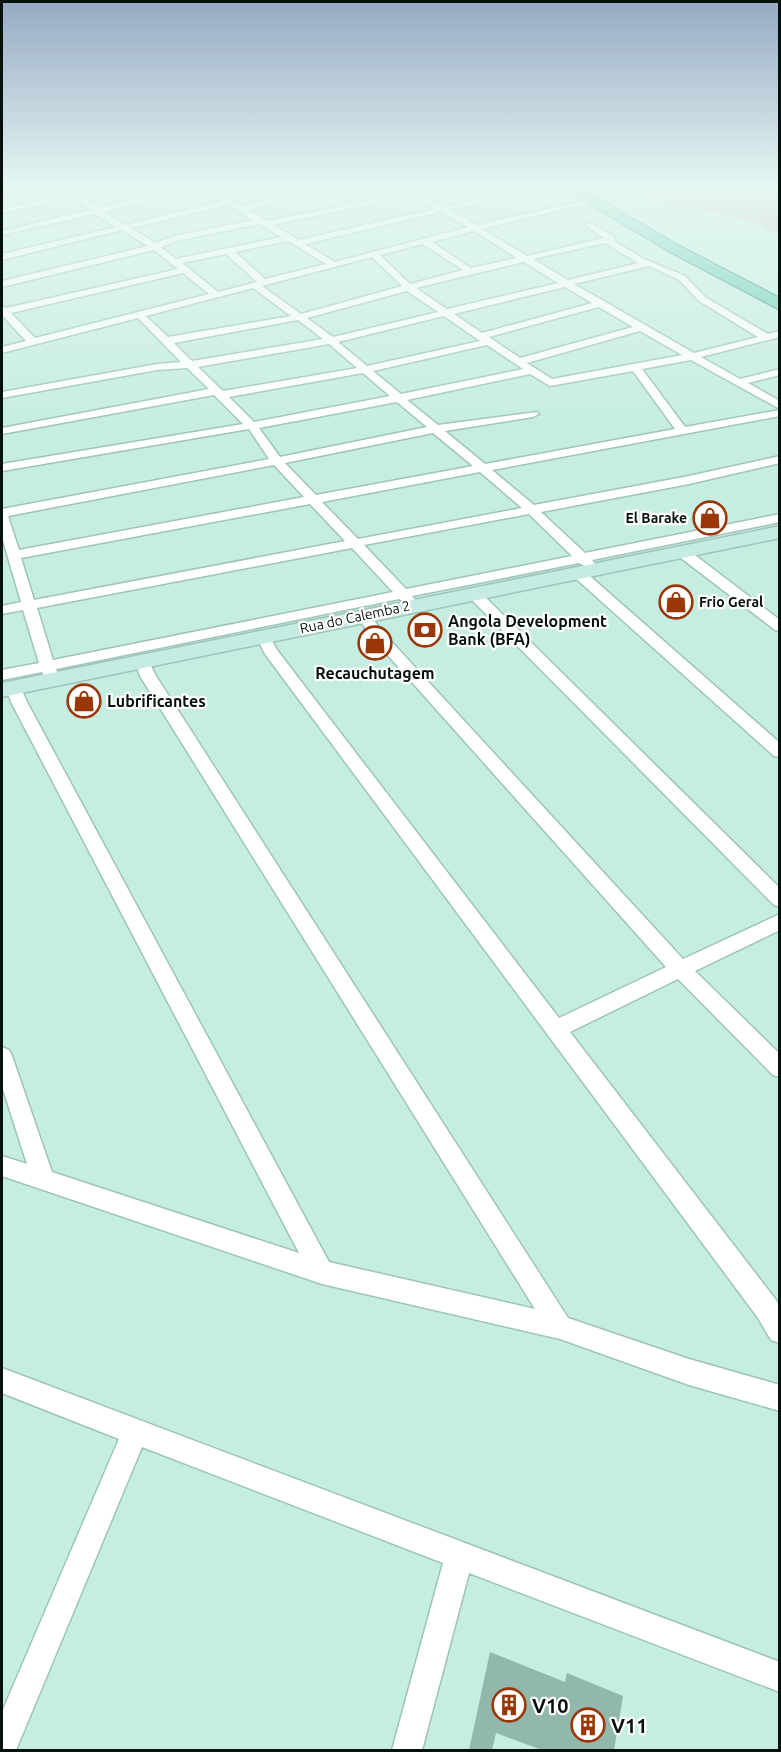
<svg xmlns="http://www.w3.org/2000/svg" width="781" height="1752" viewBox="0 0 781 1752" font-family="Ubuntu,sans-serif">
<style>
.green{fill:#d5b8af}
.building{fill:#92b8ae}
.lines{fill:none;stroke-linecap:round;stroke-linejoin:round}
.minor-casing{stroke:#9ec4ba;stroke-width:3}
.secondary-casing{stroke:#9ec4ba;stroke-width:3}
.trunk-casing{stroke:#2a816e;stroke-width:2}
.minor{fill:#fff;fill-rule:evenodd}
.secondary{fill:#c5ebe3;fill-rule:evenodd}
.trunk{fill:#64cab6;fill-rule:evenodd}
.labels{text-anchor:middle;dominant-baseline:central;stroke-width:4.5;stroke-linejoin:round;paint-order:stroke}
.far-poi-label{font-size:14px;font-weight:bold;fill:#04110d;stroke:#fff;text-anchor:end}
.far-street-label{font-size:14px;fill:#04110d;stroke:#fff}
.poi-label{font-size:16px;font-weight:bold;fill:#04110d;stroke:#fff;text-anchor:start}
.near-poi-label{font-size:20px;font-weight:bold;fill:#04110d;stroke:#fff;text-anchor:start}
</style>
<rect width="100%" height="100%" fill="#c6ede2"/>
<path class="green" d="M623,187H779V235L750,220L643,198Z"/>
<path class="building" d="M490,1652L565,1682L567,1673L623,1696L614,1750H542L496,1733L492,1750H469Z"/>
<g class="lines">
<g class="minor-casing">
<path id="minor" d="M2,187H11L2,191Z
M62,187H72L76,191L93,187H109L81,195L97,208L186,187H210L242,206L319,187H335L248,210L267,221L404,193L395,187H406L443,207L527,187H543L450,210L476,225L581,201L600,202L601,204L597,206L581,205L482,229L527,256L604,238L584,225L591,223L615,237L614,241L644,259L685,276L705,297L768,334L780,331V337L701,357L740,379L780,369V375L748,383L780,401V409L691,360L642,369L685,427L780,410V416L492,470L534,505L689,476L780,456V463L689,484L541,512L585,553L780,514V522L592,560L595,564L588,568L579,563L412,596L415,600L408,604L399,599L56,669L58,675L50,680L45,678L42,672L2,680V670L39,663L23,610L2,614V606L21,602L2,537V509L269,459L249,429L2,471V464L243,424L214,395L2,434V428L209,389L187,368L157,370L2,398V392L157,364L181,362L138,318L2,353V347L26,341L2,315V306L6,308L178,269L154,250L2,287V281L148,246L122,230L2,260V254L116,227L95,214L2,235V231L90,210L73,197L2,213V209L69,193ZM201,188L222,201L125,225L103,212ZM411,196L434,209L299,240L273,225ZM228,205L253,220L174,236L155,243L131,228ZM441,212L468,227L335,262L305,244ZM260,224L281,237L176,259L161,247L176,241ZM474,231L517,258L471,268L432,242ZM288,241L326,264L265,279L235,252ZM605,243L638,263L568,280L533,259ZM423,244L463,270L410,284L380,255ZM226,254L257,282L218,292L182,263ZM372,257L402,286L301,314L262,286ZM524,262L558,283L447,309L416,288ZM649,266L679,280L699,301L758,337L694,353L574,284ZM183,273L209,294L35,338L11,313ZM565,287L592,303L482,333L454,314ZM253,288L291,316L168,337L146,316ZM407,291L438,312L333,337L307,318ZM599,307L633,327L520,358L489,337ZM444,316L480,341L367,366L338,342ZM298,320L323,339L192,361L174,343ZM640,331L682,355L552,379L527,363ZM329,344L357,368L223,391L198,367ZM487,345L523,369L401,394L373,371ZM633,371L675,429L485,464L445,431L533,417L539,414L537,412L438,425L407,400L530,374L550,386ZM363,373L390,396L254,422L229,397ZM397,402L427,427L280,457L259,428ZM433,433L473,466L316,495L285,463ZM274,465L304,497L19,550L8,516ZM480,472L522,508L358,539L322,502ZM310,504L345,541L34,600L21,558ZM529,514L572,556L406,589L364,545ZM352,548L393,592L53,660L37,608Z
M682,548L687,549L780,620V631L775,630L677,555L675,552L677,549Z
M578,569L583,570L780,743V757L774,756L573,576L571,573Z
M473,589L478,590L780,888V907L774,905L468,596L466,593Z
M364,611L369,612L379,628L683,959L780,914V930L695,971L780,1054V1077L773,1075L678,979L570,1032L776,1300L780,1307V1343L771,1340L758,1318L265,654L256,636L258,633H268L277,650L559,1018L666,967L368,633L357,615Z
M142,656L147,658L156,676L568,1318L689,1359L780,1385V1411L689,1385L560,1339L322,1284L2,1176V1156L27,1164L2,1086V1047L9,1050L12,1056L52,1172L299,1253L11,702L6,688L14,683L19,684L27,702L329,1262L535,1309L140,676L135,661Z
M2,1368L780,1662V1692L469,1573L422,1750H392L443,1563L142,1447L16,1750H2V1712L119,1439L2,1393Z"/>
</g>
<g class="secondary-casing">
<path id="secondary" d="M780,526V538L2,697V683Z"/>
</g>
<g class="trunk-casing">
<path id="trunk" d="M561,187H579L678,245L780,298V310L668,251Z"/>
</g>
<use href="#minor" class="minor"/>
<use href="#secondary" class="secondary"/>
<use href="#trunk" class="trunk"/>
</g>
<linearGradient id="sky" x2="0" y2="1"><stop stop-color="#96a9c3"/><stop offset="0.43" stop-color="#e5f7f2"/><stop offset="1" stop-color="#e5f7f2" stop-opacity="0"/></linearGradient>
<rect width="781" height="433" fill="url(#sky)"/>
<defs>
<g id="shop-ring" transform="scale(1.725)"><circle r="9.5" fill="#fff" stroke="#9b3607" stroke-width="1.5"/><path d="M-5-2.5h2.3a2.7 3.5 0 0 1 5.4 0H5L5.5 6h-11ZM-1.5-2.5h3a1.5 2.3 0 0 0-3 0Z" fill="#9b3607"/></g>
<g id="bank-ring" transform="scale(1.725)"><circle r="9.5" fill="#fff" stroke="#9b3607" stroke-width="1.5"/><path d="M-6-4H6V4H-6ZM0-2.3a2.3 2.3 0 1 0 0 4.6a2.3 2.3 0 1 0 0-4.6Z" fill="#9b3607"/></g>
<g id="building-ring" transform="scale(1.725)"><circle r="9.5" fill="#fff" stroke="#9b3607" stroke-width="1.5"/><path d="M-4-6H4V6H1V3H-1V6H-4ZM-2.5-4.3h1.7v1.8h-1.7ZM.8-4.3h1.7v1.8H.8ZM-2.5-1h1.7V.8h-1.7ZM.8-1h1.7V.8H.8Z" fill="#9b3607"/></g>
</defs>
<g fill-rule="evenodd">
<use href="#shop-ring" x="710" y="518"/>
<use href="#shop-ring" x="676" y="602"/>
<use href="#bank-ring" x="425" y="630"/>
<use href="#shop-ring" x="375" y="643"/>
<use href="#shop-ring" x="84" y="701"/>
<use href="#building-ring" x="509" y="1705"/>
<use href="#building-ring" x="588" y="1725"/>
</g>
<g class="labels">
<g class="far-poi-label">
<text x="687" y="518">El Barake</text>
<text x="699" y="602" text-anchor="start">Frio Geral</text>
</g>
<g class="far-street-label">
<text transform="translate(355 617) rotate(-12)">Rua do Calemba 2</text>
</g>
<g class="poi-label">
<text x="448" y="621">Angola Development<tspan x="448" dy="18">Bank (BFA)</tspan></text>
<text x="375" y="673" text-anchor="middle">Recauchutagem</text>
<text x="107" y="701">Lubrificantes</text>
</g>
<g class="near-poi-label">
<text x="532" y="1705">V10</text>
<text x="611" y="1725">V11</text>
</g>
</g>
<rect width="781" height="1752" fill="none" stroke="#04110d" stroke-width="6"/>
</svg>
